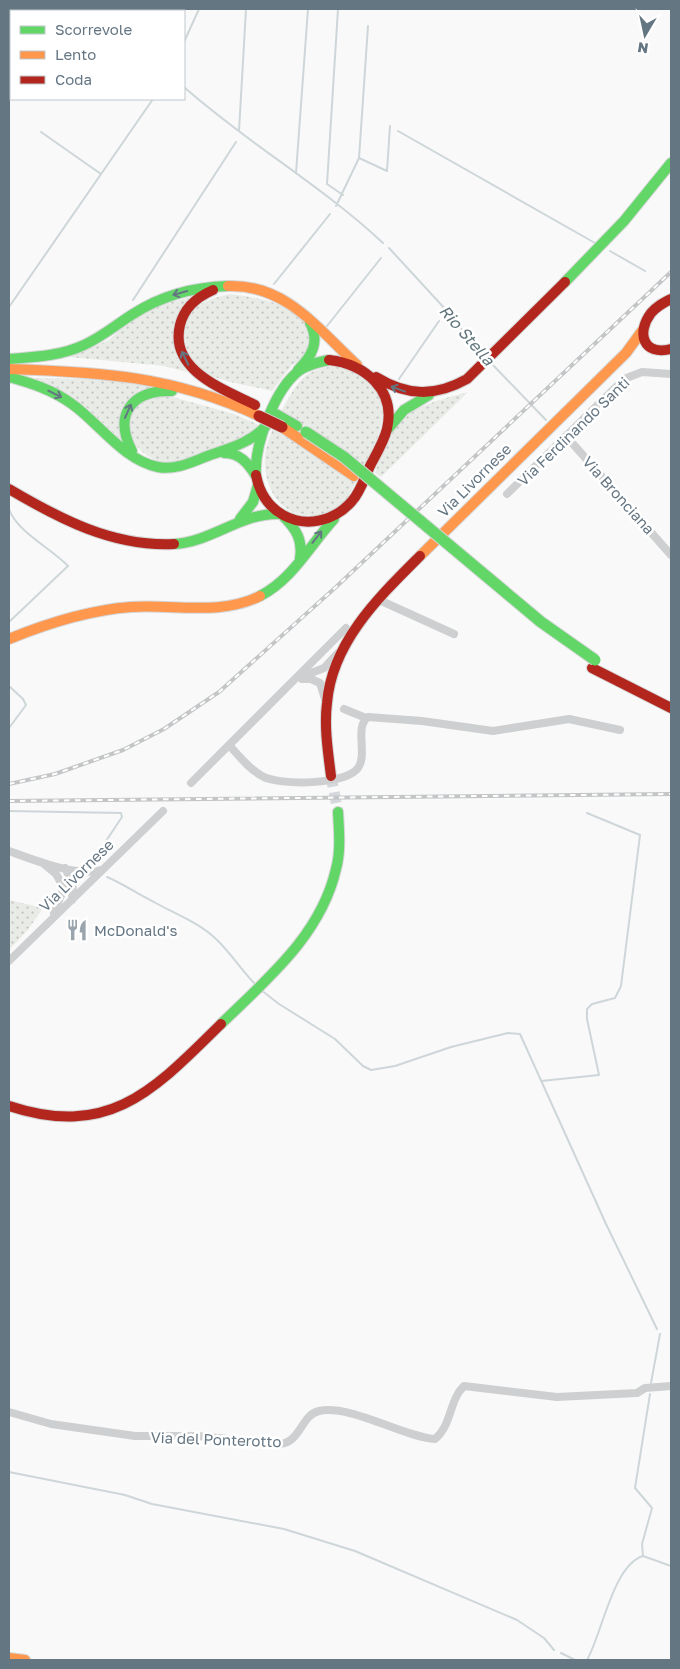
<svg xmlns="http://www.w3.org/2000/svg" width="680" height="1669" viewBox="0 0 680 1669" font-family="'Golos Text',sans-serif">
<style>
.grass{fill:url(#grass-dots)}
.lines{fill:none;stroke-linecap:round;stroke-linejoin:round}
.stream{stroke:#ced6d9;stroke-width:2}
.primary-tunnel{stroke:#d4d8dc;stroke-width:11;stroke-dasharray:11 5.5;stroke-linecap:butt}
.fast-casing{stroke:#d5d6d7;stroke-width:12}
.slow-casing{stroke:#d5d6d7;stroke-width:12}
.jam-casing{stroke:#d5d6d7;stroke-width:12}
.street{stroke:#cecfd0;stroke-width:8}
.fast{stroke:#63d668;stroke-width:10}
.slow{stroke:#ff974d;stroke-width:10}
.jam{stroke:#b3261e;stroke-width:10}
.rail-casing{stroke:#c3c5c6;stroke-width:4}
.rail{stroke:#fff;stroke-width:2;stroke-dasharray:5.5;stroke-linecap:butt}
.fast-bridge-casing{stroke:#d5d6d6;stroke-width:13;stroke-linecap:butt}
.jam-bridge-casing{stroke:#d5d6d6;stroke-width:13;stroke-linecap:butt}
.fast-bridge{stroke:#63d668;stroke-width:11}
.jam-bridge{stroke:#b3261e;stroke-width:11}
.oneway{stroke:#657683}
.labels{text-anchor:middle;dominant-baseline:central;stroke-width:5;stroke-linejoin:round;paint-order:stroke}
.street-label{font-size:15px;fill:#657683;stroke:#fff}
.poi-label{font-size:15px;fill:#657683;stroke:#fff;text-anchor:start}
.water-label{font-size:16px;font-style:italic;fill:#60757c;stroke:#fff}
</style>
<defs>
<pattern id="grass-dots" width="8" height="8" patternUnits="userSpaceOnUse" patternTransform="scale(1.25)"><rect width="8" height="8" fill="#e8ebe6"/><path d="M2 2h.1M6 6h.1" fill="none" stroke="#c0c3c0" stroke-width="1.8" stroke-linecap="round"/></pattern>
</defs>
<rect width="100%" height="100%" fill="#f9f9f9"/>
<path class="grass" d="M230,294C253,297 297,303 309,328C311,332 312,338 313,343L304,359L292,365L272,391C252,386 228,383 209,375C186,365 176,327 195,309C205,300 217,297 230,294Z
M197,296L176,356L187,372L164,366L70,357L109,340L128,322L162,304Z
M335,366C350,368 363,373 372,384C400,419 362,468 346,501C335,512 323,516 308,515C278,515 263,484 265,457C266,437 289,392 303,378C311,370 324,368 335,366Z
M29,378L103,379L152,387L138,391L122,441L86,407Z
M468,392L381,477L375,473C380,458 386,440 396,427C411,405 444,399 468,392Z
M169,396L234,414L261,426C249,440 234,443 218,449C201,455 184,463 166,462C136,460 113,421 143,402C151,398 160,397 169,396Z
M9,900L43,908L27,931L9,950Z"/>
<g class="lines">
<path class="stream" d="M338,9L327,184L343,195
M184,42L199,9
M184,87C247,143 321,185 383,243
M239,131L246,9
M398,131L595,243
M41,132L101,174
M359,158L387,171L390,126
M296,173L308,9
M336,206L359,158L368,26
M389,248L447,311L483,356
M610,251L645,271
M274,284L330,214
M133,300L236,142
M9,307L153,99
M327,326L381,258
M490,362L546,420
M399,379L439,321
M9,509C16,531 52,549 68,566L9,622
M9,686L23,699L26,705L9,728
M9,811L121,813L122,817L100,850L92,868
M107,877C124,884 137,894 154,902C175,914 198,922 216,939C231,953 242,971 256,985
M261,990L279,1004L335,1039L363,1066L371,1070L395,1066L451,1047L508,1033L520,1034L606,1224L657,1329
M541,1081L599,1075L587,1019V1009L592,1004L615,998L621,986L640,835L587,813
M651,1383L660,1334
M9,1472L125,1495L152,1504L284,1529L355,1551L517,1620L544,1638L554,1650
M643,1556L642,1544L652,1508L635,1488L650,1394
M561,1653L575,1660
M587,1660C602,1634 613,1565 643,1556L671,1566"/>
<path class="primary-tunnel" d="M331,776L338,812"/>
<g class="fast-casing">
<path id="fast" d="M565,282L624,221L671,163
M9,359C34,357 61,356 84,345C102,337 117,324 133,314C161,296 194,287 228,286
M298,370C312,356 320,342 310,323
M9,377C31,383 53,390 72,404C99,423 123,460 158,467C177,471 195,460 213,454C233,447 251,442 266,426
M276,414L297,426
M388,429L404,410L429,395
M132,451C113,414 132,390 172,391
M224,453C240,453 248,463 256,476
M256,475C254,445 275,388 300,370C309,364 319,362 329,360
M284,517C296,529 303,540 300,558
M240,519L253,502L258,485
M174,544C212,542 242,512 280,514
M260,596C293,579 310,545 334,519
M221,1024C267,979 321,935 336,869C341,851 339,831 338,812"/>
</g>
<g class="slow-casing">
<path id="slow" d="M228,286C286,284 318,329 357,365
M9,369C101,372 174,376 259,416
M282,427L354,476
M420,556L626,353L642,331
M9,639C48,623 89,610 131,607C173,604 221,616 260,596
M9,1658L25,1660"/>
</g>
<g class="jam-casing">
<path id="jam" d="M213,290C197,297 184,308 180,325C169,370 223,389 255,405
M671,299C663,303 657,306 651,313C636,333 643,356 671,349
M376,377C407,396 435,397 467,379L565,282
M256,475C259,491 267,506 283,515C306,528 335,521 352,501C361,491 365,476 371,464C377,453 384,441 387,429C396,390 365,364 329,360
M9,489C60,519 113,547 174,544
M592,668L671,708
M331,776C328,752 324,727 327,703C332,642 379,597 420,556
M9,1106C110,1139 154,1090 221,1024"/>
</g>
<path class="street" d="M566,436L671,555
M507,494L624,379L642,372L671,374
M377,599L454,634
M301,677L324,668L338,653
M302,679H311L320,683L325,699
M344,709L366,718
M229,745C239,756 249,769 262,776C279,786 346,785 358,768C368,754 354,727 368,717L422,721L493,731L569,719L620,730
M191,783L346,628
M9,851C34,860 76,877 101,870
M45,865L56,874L64,888L54,913
M65,868L73,883L72,900
M9,961L163,811
M9,1412L51,1424L135,1436H198L280,1444C301,1442 301,1415 319,1411C350,1404 404,1437 435,1439C452,1425 449,1400 464,1386L557,1397L637,1393L645,1388L671,1386"/>
<use href="#fast" class="fast"/>
<use href="#slow" class="slow"/>
<use href="#jam" class="jam"/>
<g class="rail-casing">
<path id="rail" d="M9,784L55,774L123,750L164,729L219,692L336,587L671,272
M9,801L671,794"/>
</g>
<use href="#rail" class="rail"/>
<g class="fast-bridge-casing">
<path id="fast-bridge" d="M306,432L344,457L541,622L595,660"/>
</g>
<g class="jam-bridge-casing">
<path id="jam-bridge" d="M259,416L282,427"/>
</g>
<use href="#fast-bridge" class="fast-bridge"/>
<use href="#jam-bridge" class="jam-bridge"/>
</g>
<defs><path id="oneway-shaft" d="M-6 0H5M1.5-3L5.5 0L1.5 3" fill="none" stroke-width="1.6" stroke-linecap="round" stroke-linejoin="round" transform="scale(1.25)"/></defs>
<g class="oneway">
<use href="#oneway-shaft" transform="translate(180 293) rotate(164)"/>
<use href="#oneway-shaft" transform="translate(185 358) rotate(-116)"/>
<use href="#oneway-shaft" transform="translate(398 389) rotate(-160)"/>
<use href="#oneway-shaft" transform="translate(55 394) rotate(27)"/>
<use href="#oneway-shaft" transform="translate(128 411) rotate(-66)"/>
<use href="#oneway-shaft" transform="translate(317 537) rotate(-52)"/>
</g>
<defs>
<g id="restaurant-bare" transform="scale(1.725)"><path d="M-5-6h1v4h1v-4h1v4h1v-4h1v5L-1.5 .5V6h-2V.5L-5-1ZM5-6V6H3V1.5H1.5Q1.5-4 5-6Z" fill="#99a4ac" stroke="#fff" stroke-width="2.5" paint-order="stroke"/></g>
</defs>
<g fill-rule="evenodd">
<use href="#restaurant-bare" x="77" y="930"/>
</g>
<g class="labels">
<g class="street-label">
<text transform="translate(573 431) rotate(-44)">Via Ferdinando Santi</text>
<text transform="translate(474 480) rotate(-45)">Via Livornese</text>
<text transform="translate(619 495) rotate(48)">Via Bronciana</text>
<text transform="translate(76 875) rotate(-44)">Via Livornese</text>
<text transform="translate(216 1439) rotate(2)">Via del Ponterotto</text>
</g>
<g class="poi-label">
<text x="94" y="930">McDonald's</text>
</g>
<g class="water-label">
<text transform="translate(467 335) rotate(49)">Rio Stella</text>
</g>
</g>
<rect width="680" height="1669" fill="none" stroke="#657683" stroke-width="20"/>
<rect x="10" y="10" width="175" height="90" fill="#ffffff" stroke="#c1c8cd"/>
<rect x="20" y="26" width="25" height="8" fill="#63d668" stroke="#c1c8cd"/>
<text x="55" y="35" font-size="15" fill="#657683">Scorrevole</text>
<rect x="20" y="51" width="25" height="8" fill="#ff974d" stroke="#c1c8cd"/>
<text x="55" y="60" font-size="15" fill="#657683">Lento</text>
<rect x="20" y="76" width="25" height="8" fill="#b3261e" stroke="#c1c8cd"/>
<text x="55" y="85" font-size="15" fill="#657683">Coda</text>
<g transform="translate(645 35) rotate(189)" stroke="#ffffff" stroke-width="4" paint-order="stroke">
<path d="M0-4L9 19L0 12L-9 19Z" fill="#657683"/>
<text y="-8" font-size="14" font-weight="bold" text-anchor="middle" fill="#657683">N</text>
</g>
</svg>
